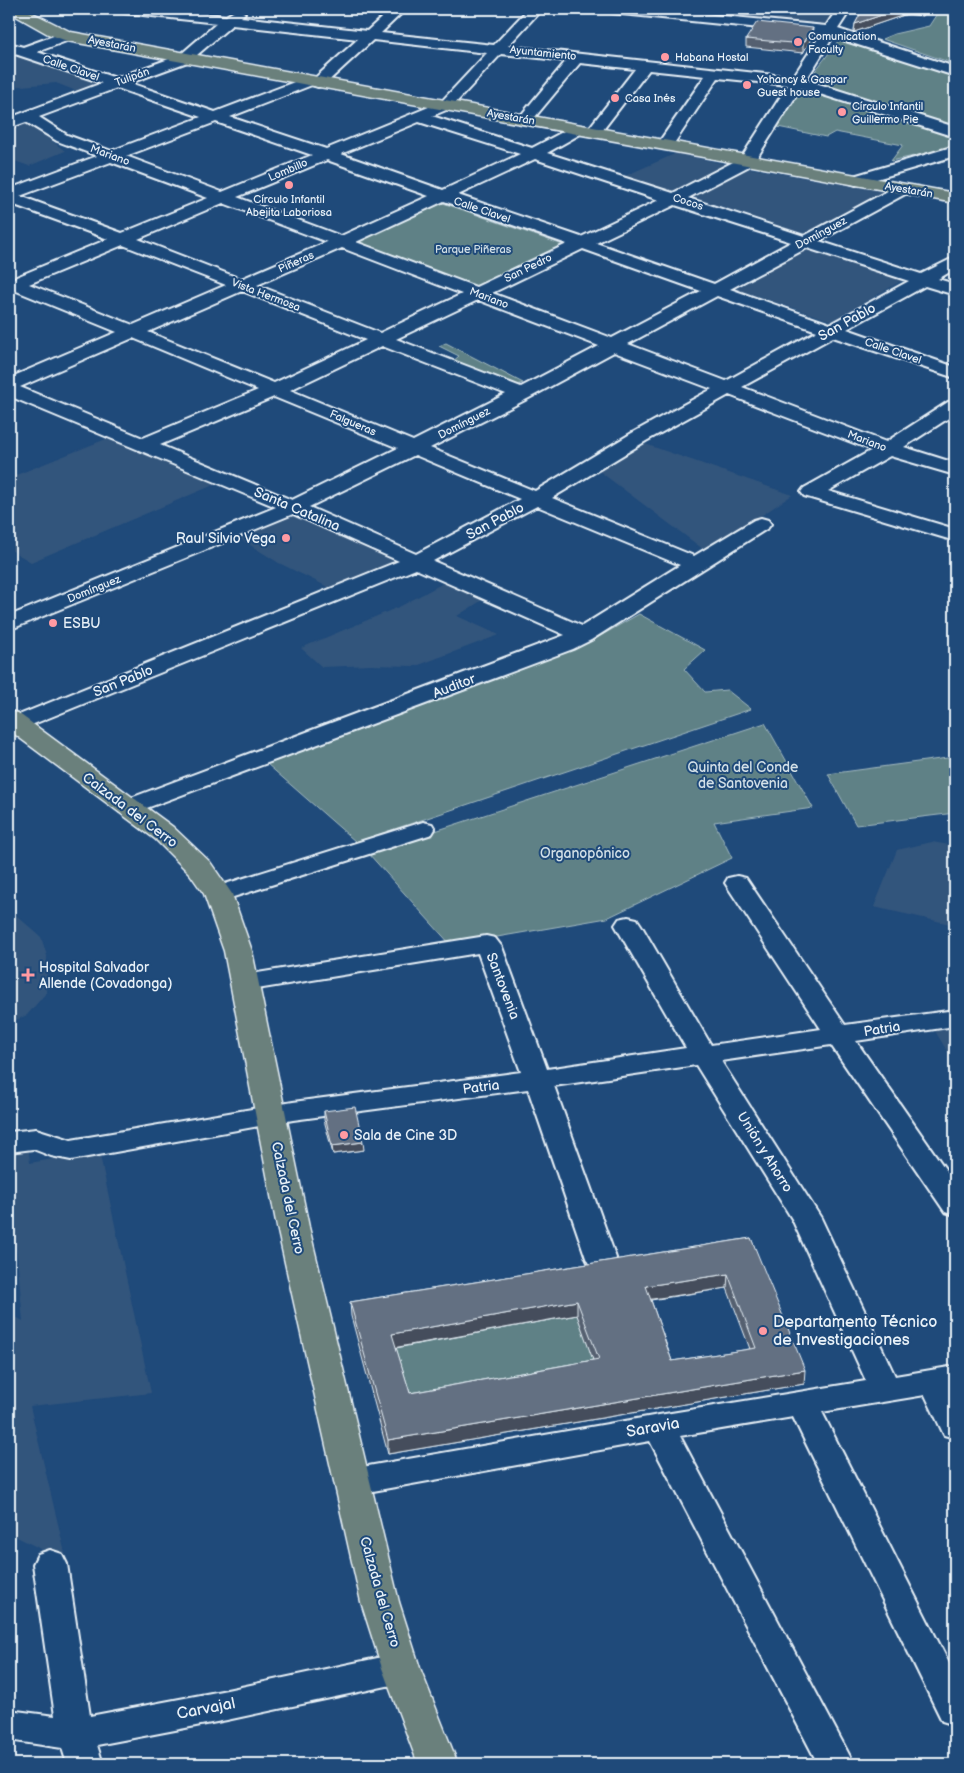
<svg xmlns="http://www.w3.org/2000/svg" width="964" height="1773" viewBox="0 0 964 1773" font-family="'Balsamiq Sans',sans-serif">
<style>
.built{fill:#33557c}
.green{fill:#5e8186;stroke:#a3b9bf}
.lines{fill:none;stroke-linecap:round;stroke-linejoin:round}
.minor-casing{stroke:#e8f1f8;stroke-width:4}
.major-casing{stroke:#e8f1f8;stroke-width:3}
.minor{fill:#1f4a7a;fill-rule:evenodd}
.major{fill:#6a807c;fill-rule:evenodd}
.wall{fill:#556070;stroke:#e8f1f8;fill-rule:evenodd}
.shaded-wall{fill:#454e5b;stroke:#e8f1f8}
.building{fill:#637082;stroke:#e8f1f8;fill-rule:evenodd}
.poi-dot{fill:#ff9aa2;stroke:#1f4a7a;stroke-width:2}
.labels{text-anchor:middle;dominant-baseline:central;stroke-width:4;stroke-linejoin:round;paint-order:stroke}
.far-poi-label{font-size:11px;fill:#e8f1f8;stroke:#1f4a7a;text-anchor:start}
.far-street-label{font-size:11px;fill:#e8f1f8;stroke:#1f4a7a}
.far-park-label{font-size:11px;fill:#d3e0e7;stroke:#1f4a7a}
.street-label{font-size:14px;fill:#e8f1f8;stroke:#1f4a7a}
.poi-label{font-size:14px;fill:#e8f1f8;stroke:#1f4a7a;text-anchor:start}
.park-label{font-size:14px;fill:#d3e0e7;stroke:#1f4a7a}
.near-poi-label{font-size:16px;fill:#e8f1f8;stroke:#1f4a7a;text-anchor:start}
.near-street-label{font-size:16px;fill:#e8f1f8;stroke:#1f4a7a}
</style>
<rect width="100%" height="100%" fill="#1f4a7a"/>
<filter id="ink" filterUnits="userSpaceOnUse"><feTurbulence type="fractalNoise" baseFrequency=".02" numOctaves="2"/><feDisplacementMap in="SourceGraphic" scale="10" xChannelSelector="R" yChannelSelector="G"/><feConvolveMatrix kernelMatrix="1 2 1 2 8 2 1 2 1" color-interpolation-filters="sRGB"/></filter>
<g filter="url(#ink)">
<path class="built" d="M706,9H840L829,30L701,17Z
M23,55L105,82L79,92L56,83L9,87V60Z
M27,122L65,151L29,166L9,159V128Z
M677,153L733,166L672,196L618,179Z
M749,168L890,192L807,235L693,197Z
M805,249L903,280L832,321L736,289Z
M111,437L216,484L31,562L9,549V478Z
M645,444L792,495L707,552L599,471Z
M293,513L400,559L334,590L279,563L237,537Z
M449,580L484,599L457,616L499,635L416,666L370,665L322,667L301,648L401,606Z
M932,842L955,846V925L874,907L897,850Z
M9,909L41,937L47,956L46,993L27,1015L9,1023Z
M955,1029V1064L935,1031Z
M28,1143L30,1163L99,1151L151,1393L30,1406L67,1562L9,1533V1313L23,1321L14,1221L9,1224V1146Z"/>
<path class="green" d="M940,9H955V64L882,39L894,34L929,26Z
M839,40L955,77V147L891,161L903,145L835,132L826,137L773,126Z
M440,202L563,245L477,287L352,241Z
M446,343L523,383L513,386L451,363L459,356L439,346Z
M639,614L705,650L684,669L705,692L727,690L751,709L356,842L267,764L588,643Z
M765,723L813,808L714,822L732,858L607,918L451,945L368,853Z
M955,757V813L856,825L828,774Z
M577,1315L598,1373L410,1408L393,1348Z"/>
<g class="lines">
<g class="minor-casing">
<path id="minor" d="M117,9H160L226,16L238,9L245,13L241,17L367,31L391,9H406L381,33L494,45L528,9H542L508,46L793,77L821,34L612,13L605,9H651L826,26L837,9H851L838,29L955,67V76L833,37L806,80L955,127V137L801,88L753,164L688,198L804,236L897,186H909L911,189L909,192L819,241L921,274L955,257V269L938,279L955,284V295L925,286L847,329L955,367V378L833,337L742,387L886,442L948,402L955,400V414L904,447L955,463V475L890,456L828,491L955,529V541L804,496L801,492L804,488L872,450L729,395L646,441L552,498L694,556L754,520L761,518L768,520L771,524L768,528L591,640L573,649L136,812L128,814L120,812L116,807L120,802L565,635L416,569L9,734V719L399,561L293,514L9,630V616L276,507L9,396V378L117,332L14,290L9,291V277L14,278L108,239L9,203V189L97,156L57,141L26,122L9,128V118L102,83L9,52V43L23,47L62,33H72L74,36L72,39L37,52L116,78L180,55L217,23L124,13ZM232,25L358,39L315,78H305L215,112L130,83L190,61ZM373,40L487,53L441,102L326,149L230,117L312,85L318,87L323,86ZM501,54L566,61L517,120L520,123H530L580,63L635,69L586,132L589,135H599L649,70L705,76L657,145L659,148H671L718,78L788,85L741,158L673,193L547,153L584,132L587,129L584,126H574L532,148L432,116L451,108ZM117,88L201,117L111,151L67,135L39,117ZM216,122L312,155L222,192L126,156ZM419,122L520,154L443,190L341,154ZM535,159L659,200L581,237L458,195ZM327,160L429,196L341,236L237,197ZM111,162L208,198L122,233L20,196ZM444,201L567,244L476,287L356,242ZM223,203L327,242L241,279L138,239ZM675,205L791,242L714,284L596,243ZM123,245L226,285L133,325L29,284ZM342,248L462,294L380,333L257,285ZM807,248L909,281L830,324L730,289ZM583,249L701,291L612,338L492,293ZM242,291L366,340L274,383L148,332ZM717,296L817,331L726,381L628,344ZM478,300L599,346L521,387L396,339ZM133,338L258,390L143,438L20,387ZM382,346L506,394L413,441L290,390ZM614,352L712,389L632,433L535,491L430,448L529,398ZM274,397L398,448L292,500L160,445ZM415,455L520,499L416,554L309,507ZM537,506L680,565L582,626L433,561Z
M955,146V156L856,185L850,183L848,180L850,177Z
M423,822L432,824L435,829L432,834L227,899L218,902L209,899L205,894L209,889Z
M737,876L746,878L845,1025L955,1010V1026L856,1041L955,1183V1215L945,1212L831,1045L721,1061L821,1218L895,1376L955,1366V1438L944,1435L925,1395L822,1412L955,1675V1725L942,1721L793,1417L680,1436L854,1764H818L650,1441L351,1495L339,1491L335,1482L339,1473L351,1469L659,1415L866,1381L792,1219L696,1065L554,1086L616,1258L612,1266L601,1269L590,1266L586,1258L528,1089L293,1120L71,1160L51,1156L33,1149L9,1152V1132L36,1129L71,1140L293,1102L521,1072L478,953L245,991L236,989L232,983L236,977L245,975L486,936L495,938L502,947L547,1069L686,1048L615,925L619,919L628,917L637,919L641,925L711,1045L821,1029L725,883L728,878Z
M50,1550L62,1554L67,1564L90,1716L227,1690L401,1653L413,1658L418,1668L413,1678L401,1683L227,1720L97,1745L103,1764H67L62,1748L9,1740V1710L55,1716L33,1564L38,1554Z"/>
</g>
<g class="major-casing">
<path id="major" d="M9,9H25L71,32L955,193V203L67,41L48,34L9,12Z
M9,711L18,713L173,827L210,862L232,894L252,951L309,1227L399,1602L420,1668L458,1764H418L382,1668L361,1602L277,1227L224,951L204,894L190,874L155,839L9,730Z"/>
</g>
<use href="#minor" class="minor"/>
<use href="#major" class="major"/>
</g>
<path class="wall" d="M863,9H925L922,16L907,14L854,32L855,24Z
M812,37L803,53L746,47V39Z
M324,1111L364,1150L333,1154L324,1120Z
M751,1238L804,1384L388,1454L351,1316L350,1302ZM727,1288L750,1349L672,1361L651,1300ZM577,1315L593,1360L410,1393L396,1348Z"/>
<path class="shaded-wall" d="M900,9H907V14L854,32L855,24Z
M923,9H925L922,16Z
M813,28L812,37L803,53V44Z
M363,1142L364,1150L333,1154L332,1146Z
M728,1274L727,1288L646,1300V1286Z
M577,1301V1315L393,1348L392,1334Z
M805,1370L804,1384L388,1454V1440Z"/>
<path class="building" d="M863,9H900L855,24Z
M757,22L813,28L803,44L746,39Z
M355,1107L363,1142L332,1146L324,1111Z
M751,1238L805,1370L388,1440L350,1302ZM728,1274L756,1348L672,1361L646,1286ZM577,1301L599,1359L410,1393L392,1334Z"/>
</g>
<g class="poi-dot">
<circle cx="798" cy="42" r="5"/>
<circle cx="665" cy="57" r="5"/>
<circle cx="747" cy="85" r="5"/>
<circle cx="615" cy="98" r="5"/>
<circle cx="842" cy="112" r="5"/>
<circle cx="289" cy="185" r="5"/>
<circle cx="286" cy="538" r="5"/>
<circle cx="53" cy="623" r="5"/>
<path d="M25.5 967.5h5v5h5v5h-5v5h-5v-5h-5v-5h5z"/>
<circle cx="344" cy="1135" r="5"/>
<circle cx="763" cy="1331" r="5"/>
</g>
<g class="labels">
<g class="far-poi-label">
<text x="808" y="36">Comunication<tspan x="808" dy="13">Faculty</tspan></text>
<text x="675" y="57">Habana Hostal</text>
<text x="757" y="79">Yohancy &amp; Gaspar<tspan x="757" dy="13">Guest house</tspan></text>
<text x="625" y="98">Casa Inés</text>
<text x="852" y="106">Círculo Infantil<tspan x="852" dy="13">Guillermo Pie</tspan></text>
<text x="289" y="199" text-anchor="middle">Círculo Infantil<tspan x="289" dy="13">Abejita Laboriosa</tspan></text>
</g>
<g class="far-street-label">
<text transform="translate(112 44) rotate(11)">Ayestarán</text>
<text transform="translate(543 53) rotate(6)">Ayuntamiento</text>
<text transform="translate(71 68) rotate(19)">Calle Clavel</text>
<text transform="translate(132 77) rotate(-20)">Tulipán</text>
<text transform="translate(511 117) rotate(10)">Ayestarán</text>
<text transform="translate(110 155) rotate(20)">Mariano</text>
<text transform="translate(288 170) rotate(-23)">Lombillo</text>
<text transform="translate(909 190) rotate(10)">Ayestarán</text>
<text transform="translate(688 202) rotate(18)">Cocos</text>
<text transform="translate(482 210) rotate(19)">Calle Clavel</text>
<text transform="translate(821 233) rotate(-28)">Domínguez</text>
<text transform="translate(296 262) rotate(-24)">Piñeras</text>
<text transform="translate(528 268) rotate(-26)">San Pedro</text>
<text transform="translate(266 295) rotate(21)">Vista Hermosa</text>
<text transform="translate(489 298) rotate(21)">Mariano</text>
<text transform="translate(893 351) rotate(19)">Calle Clavel</text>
<text transform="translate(353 423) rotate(23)">Falgueras</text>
<text transform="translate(464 423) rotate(-27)">Domínguez</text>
<text transform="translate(867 441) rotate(21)">Mariano</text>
<text transform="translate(94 589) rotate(-22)">Domínguez</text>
</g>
<g class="far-park-label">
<text x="473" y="249">Parque Piñeras</text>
</g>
<g class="street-label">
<text transform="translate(847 322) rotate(-29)">San Pablo</text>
<text transform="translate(297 509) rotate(23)">Santa Catalina</text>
<text transform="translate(495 521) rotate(-28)">San Pablo</text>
<text transform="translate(123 681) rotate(-22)">San Pablo</text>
<text transform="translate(454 686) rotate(-21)">Auditor</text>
<text transform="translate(130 810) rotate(37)">Calzada del Cerro</text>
<text transform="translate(503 986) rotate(69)">Santovenia</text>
<text transform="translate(882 1029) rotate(-9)">Patria</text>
<text transform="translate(481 1087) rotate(-7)">Patria</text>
<text transform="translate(765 1152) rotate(58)">Unión y Ahorro</text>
<text transform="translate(288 1198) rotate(78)">Calzada del Cerro</text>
<text transform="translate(380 1592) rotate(74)">Calzada del Cerro</text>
</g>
<g class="poi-label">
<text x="276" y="538" text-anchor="end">Raul Silvio Vega</text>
<text x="63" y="623">ESBU</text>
<text x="39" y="967">Hospital Salvador<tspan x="39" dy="16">Allende (Covadonga)</tspan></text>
<text x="354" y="1135">Sala de Cine 3D</text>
</g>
<g class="park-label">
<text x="743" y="767">Quinta del Conde<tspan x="743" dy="16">de Santovenia</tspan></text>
<text x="585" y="853">Organopónico</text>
</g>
<g class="near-poi-label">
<text x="773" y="1322">Departamento Técnico<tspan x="773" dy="18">de Investigaciones</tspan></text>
</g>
<g class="near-street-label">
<text transform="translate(653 1428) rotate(-10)">Saravia</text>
<text transform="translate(206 1709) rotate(-11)">Carvajal</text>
</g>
</g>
<rect width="964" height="1773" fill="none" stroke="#1f4a7a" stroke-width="30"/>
<rect x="15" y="15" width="934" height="1743" fill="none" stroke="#e8f1f8" stroke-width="2" filter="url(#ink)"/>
</svg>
